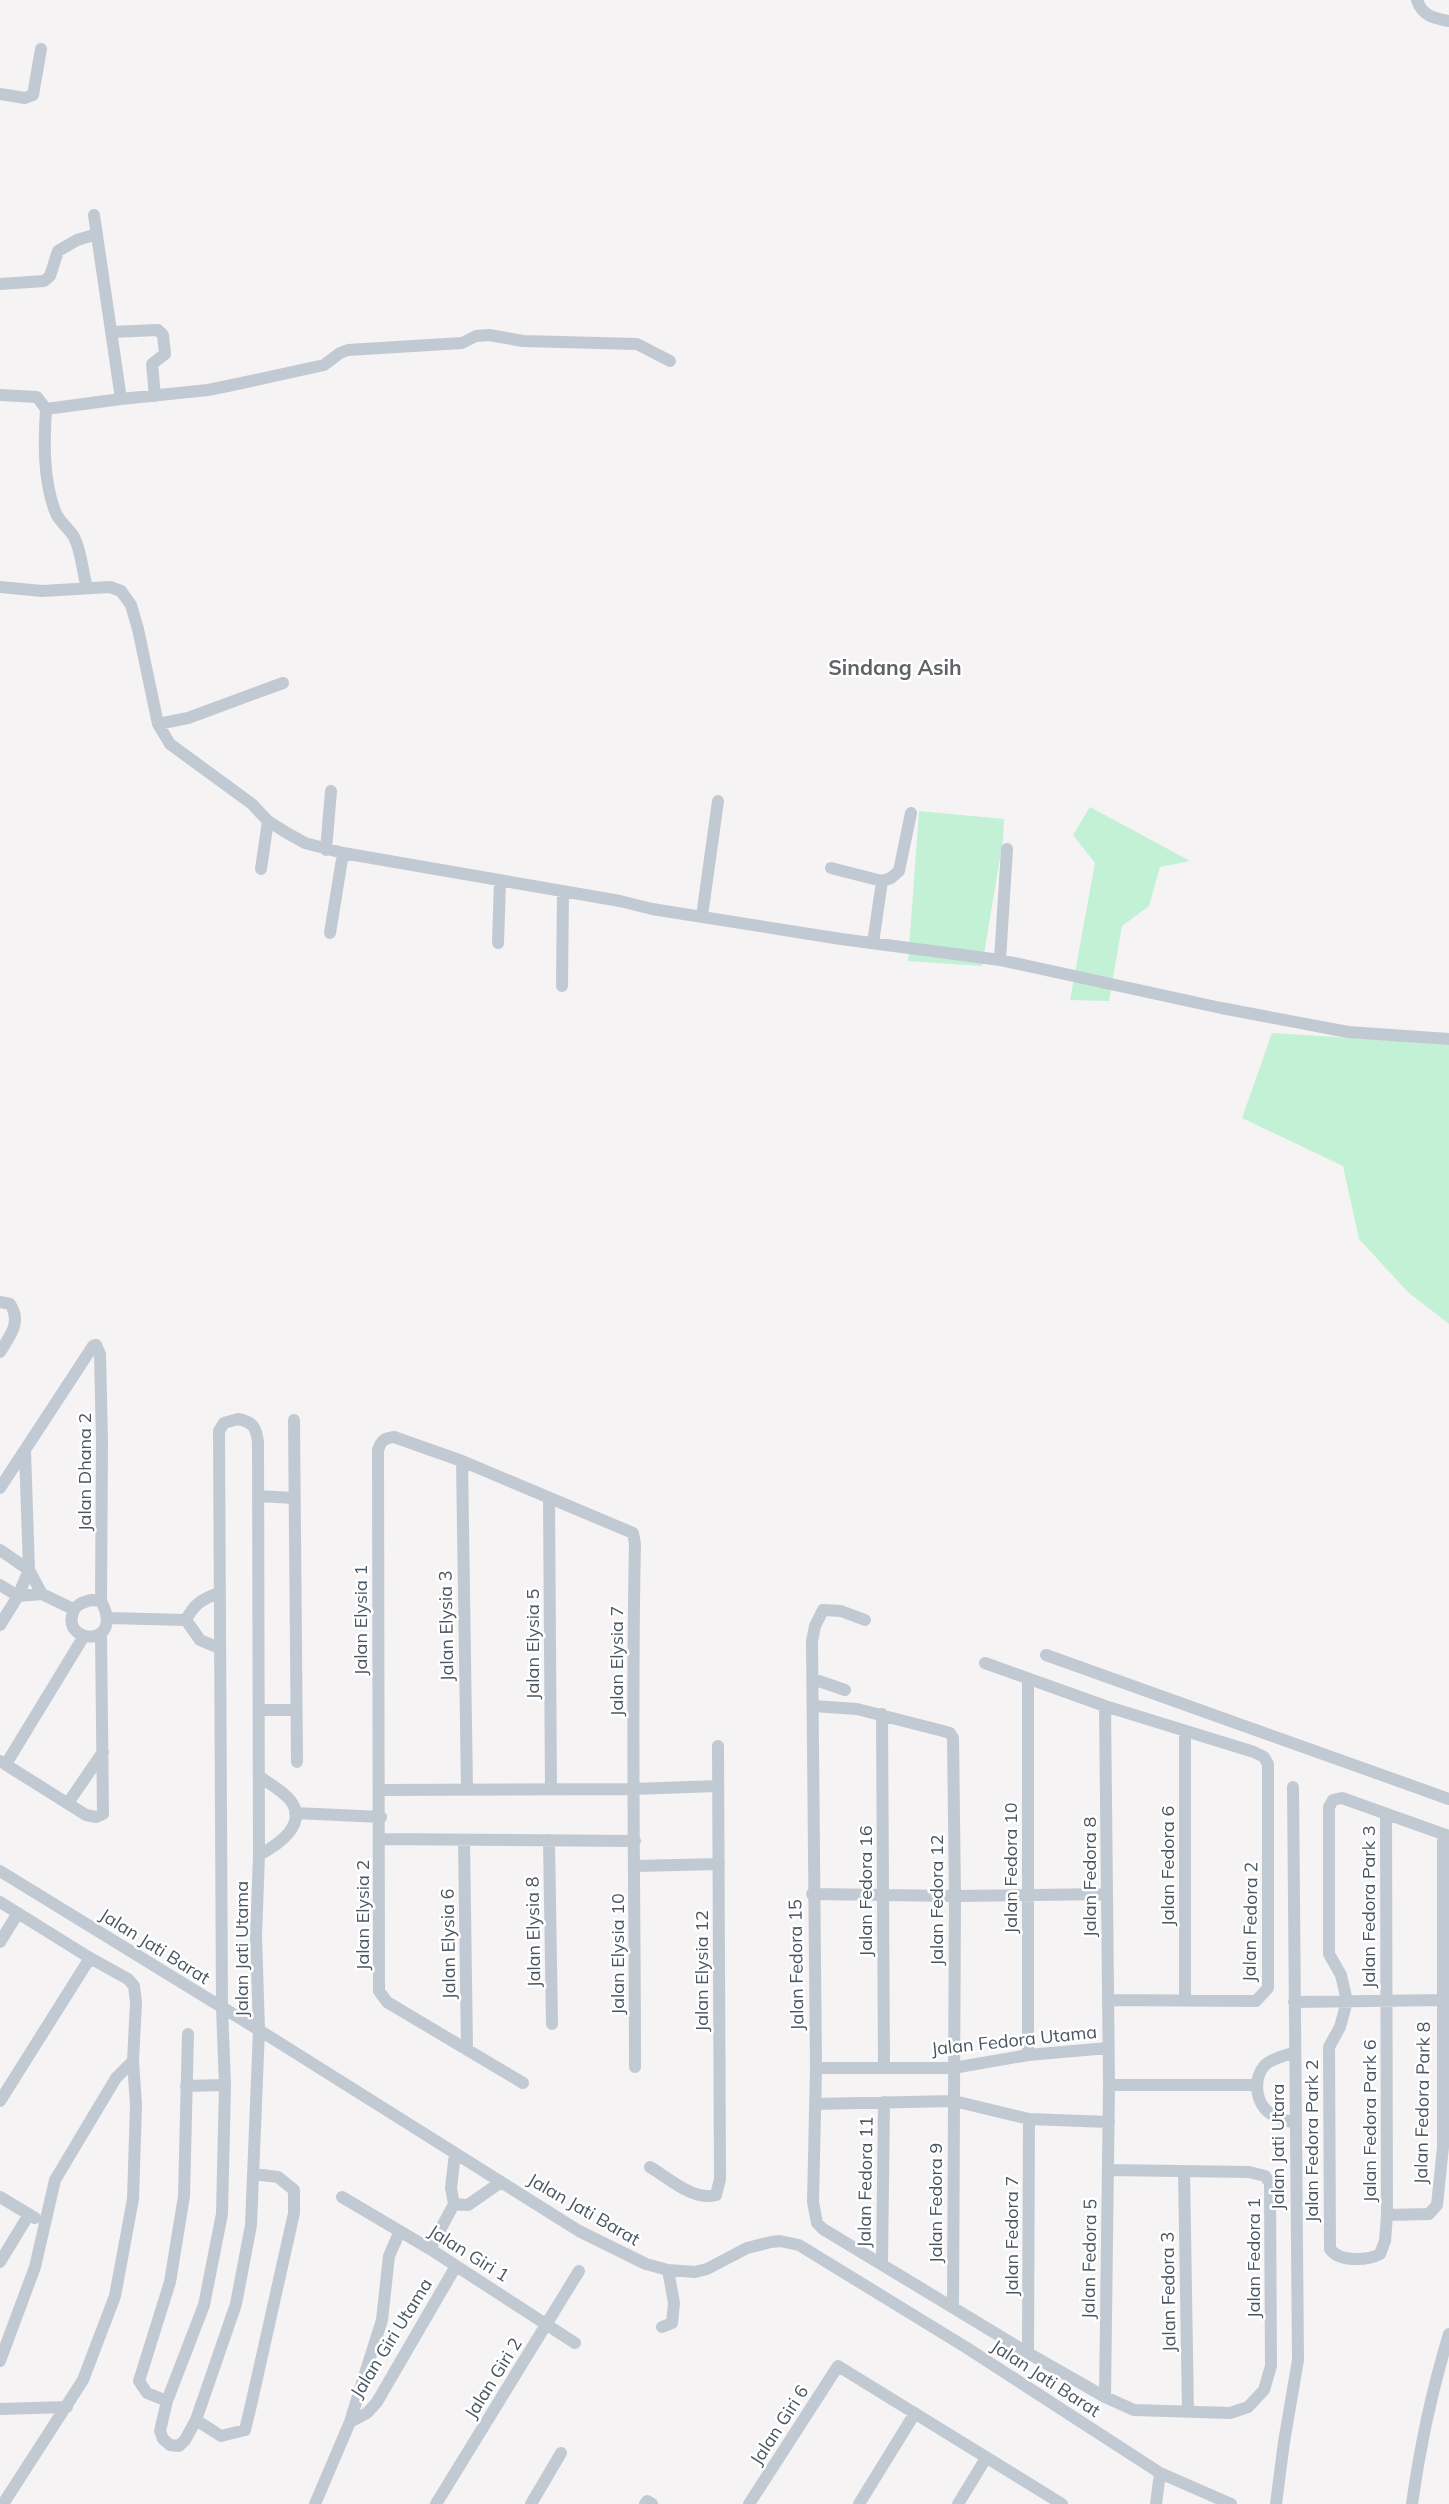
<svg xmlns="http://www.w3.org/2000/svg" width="1449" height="2504" viewBox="0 0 1449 2504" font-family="Mulish,sans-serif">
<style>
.green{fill:#c3f1d5}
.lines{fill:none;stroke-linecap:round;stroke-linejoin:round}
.minor{stroke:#c1cad2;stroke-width:12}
.labels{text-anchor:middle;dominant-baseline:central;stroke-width:5;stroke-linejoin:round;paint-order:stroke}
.street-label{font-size:18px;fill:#4a5661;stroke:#fff}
.quarter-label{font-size:21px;font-weight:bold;fill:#5f6368;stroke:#fff}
</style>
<rect width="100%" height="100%" fill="#f5f3f3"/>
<path class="green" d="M1090,807L1190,861L1160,867L1149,906L1122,926L1109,1001L1070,1000L1095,863L1073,835Z
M919,811L1004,819L1003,840L982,966L908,961Z
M1272,1033L1449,1044V1324L1408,1292L1359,1239L1343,1166L1242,1118Z"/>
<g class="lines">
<path class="minor" d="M1417,0C1422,16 1434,18 1449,21
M0,94L25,98L33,95L41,49
M0,284L44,281L50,276L58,251L77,240L97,234
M111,332L158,330L163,335L165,354L152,364L155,396
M0,395L37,397L46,409L121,399L94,215
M121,399L208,390L242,383L324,365L340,353L348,350L462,343L476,336L489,335L523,341L637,344L670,361
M46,409C44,443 43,479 55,511C58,521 69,528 74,537C82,553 82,571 87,587
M0,587L42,591L110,587L121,591L131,605L138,629L158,724L170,744L252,804L268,821L287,833L305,843L343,853L620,901L652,909L841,939L1000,960L1221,1008L1348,1032L1449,1039
M158,724L188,718L283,683
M326,850L331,791
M831,868L882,881
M261,869L268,821
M702,916L718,801
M330,933L343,853
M498,943L500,881
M873,943L882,881L891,878L899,871L911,813
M1000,960L1007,849
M562,986L563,892
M0,1302L10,1304C22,1322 10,1336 0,1352
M238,1419C253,1422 256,1427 258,1442L259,1855L256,1936L259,2030L251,2225L236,2304L196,2420L185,2440L179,2446L170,2445L163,2439L160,2431L167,2401L204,2305L222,2214L225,2085L222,2008L219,1431L224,1423Z
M294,1420L297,1762
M462,1461L467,1790
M0,1488L93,1346L96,1345L100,1354L102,1442L101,1601
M258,1496L294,1498
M549,1498L551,1789
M0,1550L29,1570L42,1594
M0,1585L18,1596L42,1594L73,1609
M92,1600L101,1601C125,1646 66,1645 72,1616C74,1605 82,1602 92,1600Z
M108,1618L186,1620
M186,1620L200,1640L219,1648
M186,1620C194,1604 202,1599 219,1593
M865,1620L841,1611L823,1610L815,1626L812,1641L816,2068L813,2202L817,2223L823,2229L1028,2353L1105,2397L1134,2410L1230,2413L1248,2407L1264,2390L1271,2366L1270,2183L1265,2176L1249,2172L1108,2170
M0,1625L18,1596L29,1570L25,1451
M1046,1655L1449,1799
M985,1663L1105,1706L1254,1752L1264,1757L1268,1764V1988L1256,2001L1108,2000
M813,1679L845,1690
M1028,1681V2055
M813,1706L857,1709L943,1731L950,1733L953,1738L955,1896L953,2306
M1105,1706L1109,2085L1105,2397
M260,1710H296
M882,1714L884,2068
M1185,1731V2000
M0,1761L86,1815L96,1817L103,1814L101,1634
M6,1764L84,1636
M259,1776C269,1784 282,1790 290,1800C309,1824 278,1845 259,1855
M379,1790L633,1789L718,1786
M68,1803L103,1752
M295,1813L381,1817
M1386,1814L1387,2215L1385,2241L1380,2254C1367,2261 1339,2262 1330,2249L1329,2047L1340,2027L1347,2001L1341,1975L1329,1954V1807L1333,1800L1342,1798L1449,1836
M380,1839L635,1841
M464,1840L467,2049
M549,1840L552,2024
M635,1866L719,1864
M0,1871L259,2030L579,2231L646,2264L668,2270L695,2272L707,2269L747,2248L771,2242L780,2241L799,2245L967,2348L1160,2473L1231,2504
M812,1894L955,1896L1107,1894
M0,1902L90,1958L128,1979L134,1986L136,2002L133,2061L136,2105L133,2199L115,2296L83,2380L3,2504
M0,1942L18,1913
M1294,2002L1443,2000
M816,2068H953L1028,2055L1108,2048
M523,2083L387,2002L379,1991L378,1450C381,1441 384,1438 394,1437L462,1461L633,1533L635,1544C631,1718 635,1893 635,2067
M1109,2085H1256
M186,2086L225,2085
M0,2101L90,1958
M815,2104L954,2101L1029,2119L1109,2122
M1295,2123C1285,2120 1272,2117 1265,2109C1255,2097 1254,2077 1265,2065C1272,2058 1285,2056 1295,2052
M455,2153L451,2188L454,2204L468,2205L501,2182
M650,2167C670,2179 693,2201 716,2195L720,2179L718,1746
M1184,2171L1188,2412
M0,2197L35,2218
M342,2197L430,2249L575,2343
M1387,2215L1429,2214L1437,2205L1443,2147V1834
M430,2249L454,2204
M0,2262L28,2216
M882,2263L884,2102
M662,2327L672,2323L674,2303L668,2270
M1028,2353L1029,2119
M0,2361L35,2267L55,2180L116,2078L133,2061
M167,2401L147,2393L139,2381L170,2282L184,2196L188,2034
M0,2409L67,2407
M196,2420L221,2436L245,2430L251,2405L294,2213V2190L278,2177L253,2174
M350,2422L367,2413L377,2402L456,2266
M315,2504L350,2422L362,2383L382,2320L389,2256L400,2231
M436,2504L579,2271
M531,2504L561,2453
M645,2504L647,2501L652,2504
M749,2504L838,2366L1062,2504
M859,2504L915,2413
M958,2504L986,2458
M1156,2504L1160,2473
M1276,2504L1284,2442L1298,2360L1293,1787
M1412,2504C1420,2446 1432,2390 1449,2334"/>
</g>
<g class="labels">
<g class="street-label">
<text transform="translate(84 1472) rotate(-90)">Jalan Dhana 2</text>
<text transform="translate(360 1620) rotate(-90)">Jalan Elysia 1</text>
<text transform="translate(446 1626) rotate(-91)">Jalan Elysia 3</text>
<text transform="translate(532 1644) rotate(-90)">Jalan Elysia 5</text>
<text transform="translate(616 1661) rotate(-90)">Jalan Elysia 7</text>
<text transform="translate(1167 1866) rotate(-90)">Jalan Fedora 6</text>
<text transform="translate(1010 1868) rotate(-90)">Jalan Fedora 10</text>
<text transform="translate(1089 1877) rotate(-90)">Jalan Fedora 8</text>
<text transform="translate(865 1891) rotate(-90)">Jalan Fedora 16</text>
<text transform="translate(936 1900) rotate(-90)">Jalan Fedora 12</text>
<text transform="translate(1368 1907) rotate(-90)">Jalan Fedora Park 3</text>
<text transform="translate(362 1915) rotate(-90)">Jalan Elysia 2</text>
<text transform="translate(1250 1922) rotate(-89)">Jalan Fedora 2</text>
<text transform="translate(533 1932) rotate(-91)">Jalan Elysia 8</text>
<text transform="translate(448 1944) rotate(-91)">Jalan Elysia 6</text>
<text transform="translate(155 1946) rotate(32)">Jalan Jati Barat</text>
<text transform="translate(241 1949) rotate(-90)">Jalan Jati Utama</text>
<text transform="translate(617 1954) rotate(-90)">Jalan Elysia 10</text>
<text transform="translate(796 1965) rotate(-91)">Jalan Fedora 15</text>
<text transform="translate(701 1971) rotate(-90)">Jalan Elysia 12</text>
<text transform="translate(1014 2040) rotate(-6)">Jalan Fedora Utama</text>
<text transform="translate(1422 2103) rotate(-89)">Jalan Fedora Park 8</text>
<text transform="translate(1369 2121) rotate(-90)">Jalan Fedora Park 6</text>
<text transform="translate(1311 2141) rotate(-90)">Jalan Fedora Park 2</text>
<text transform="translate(1277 2147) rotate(-90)">Jalan Jati Utara</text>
<text transform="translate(865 2182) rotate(-89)">Jalan Fedora 11</text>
<text transform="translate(935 2203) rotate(-90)">Jalan Fedora 9</text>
<text transform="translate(584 2209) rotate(30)">Jalan Jati Barat</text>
<text transform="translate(1011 2236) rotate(-90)">Jalan Fedora 7</text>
<text transform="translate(469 2253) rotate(32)">Jalan Giri 1</text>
<text transform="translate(1253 2258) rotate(-90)">Jalan Fedora 1</text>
<text transform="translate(1089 2259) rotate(-89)">Jalan Fedora 5</text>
<text transform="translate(1168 2292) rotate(-91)">Jalan Fedora 3</text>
<text transform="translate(391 2338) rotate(-58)">Jalan Giri Utama</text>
<text transform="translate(493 2378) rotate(-58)">Jalan Giri 2</text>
<text transform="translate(1046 2378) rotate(33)">Jalan Jati Barat</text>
<text transform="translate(779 2425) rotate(-57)">Jalan Giri 6</text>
</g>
<g class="quarter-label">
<text x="895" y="667">Sindang Asih</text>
</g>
</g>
</svg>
